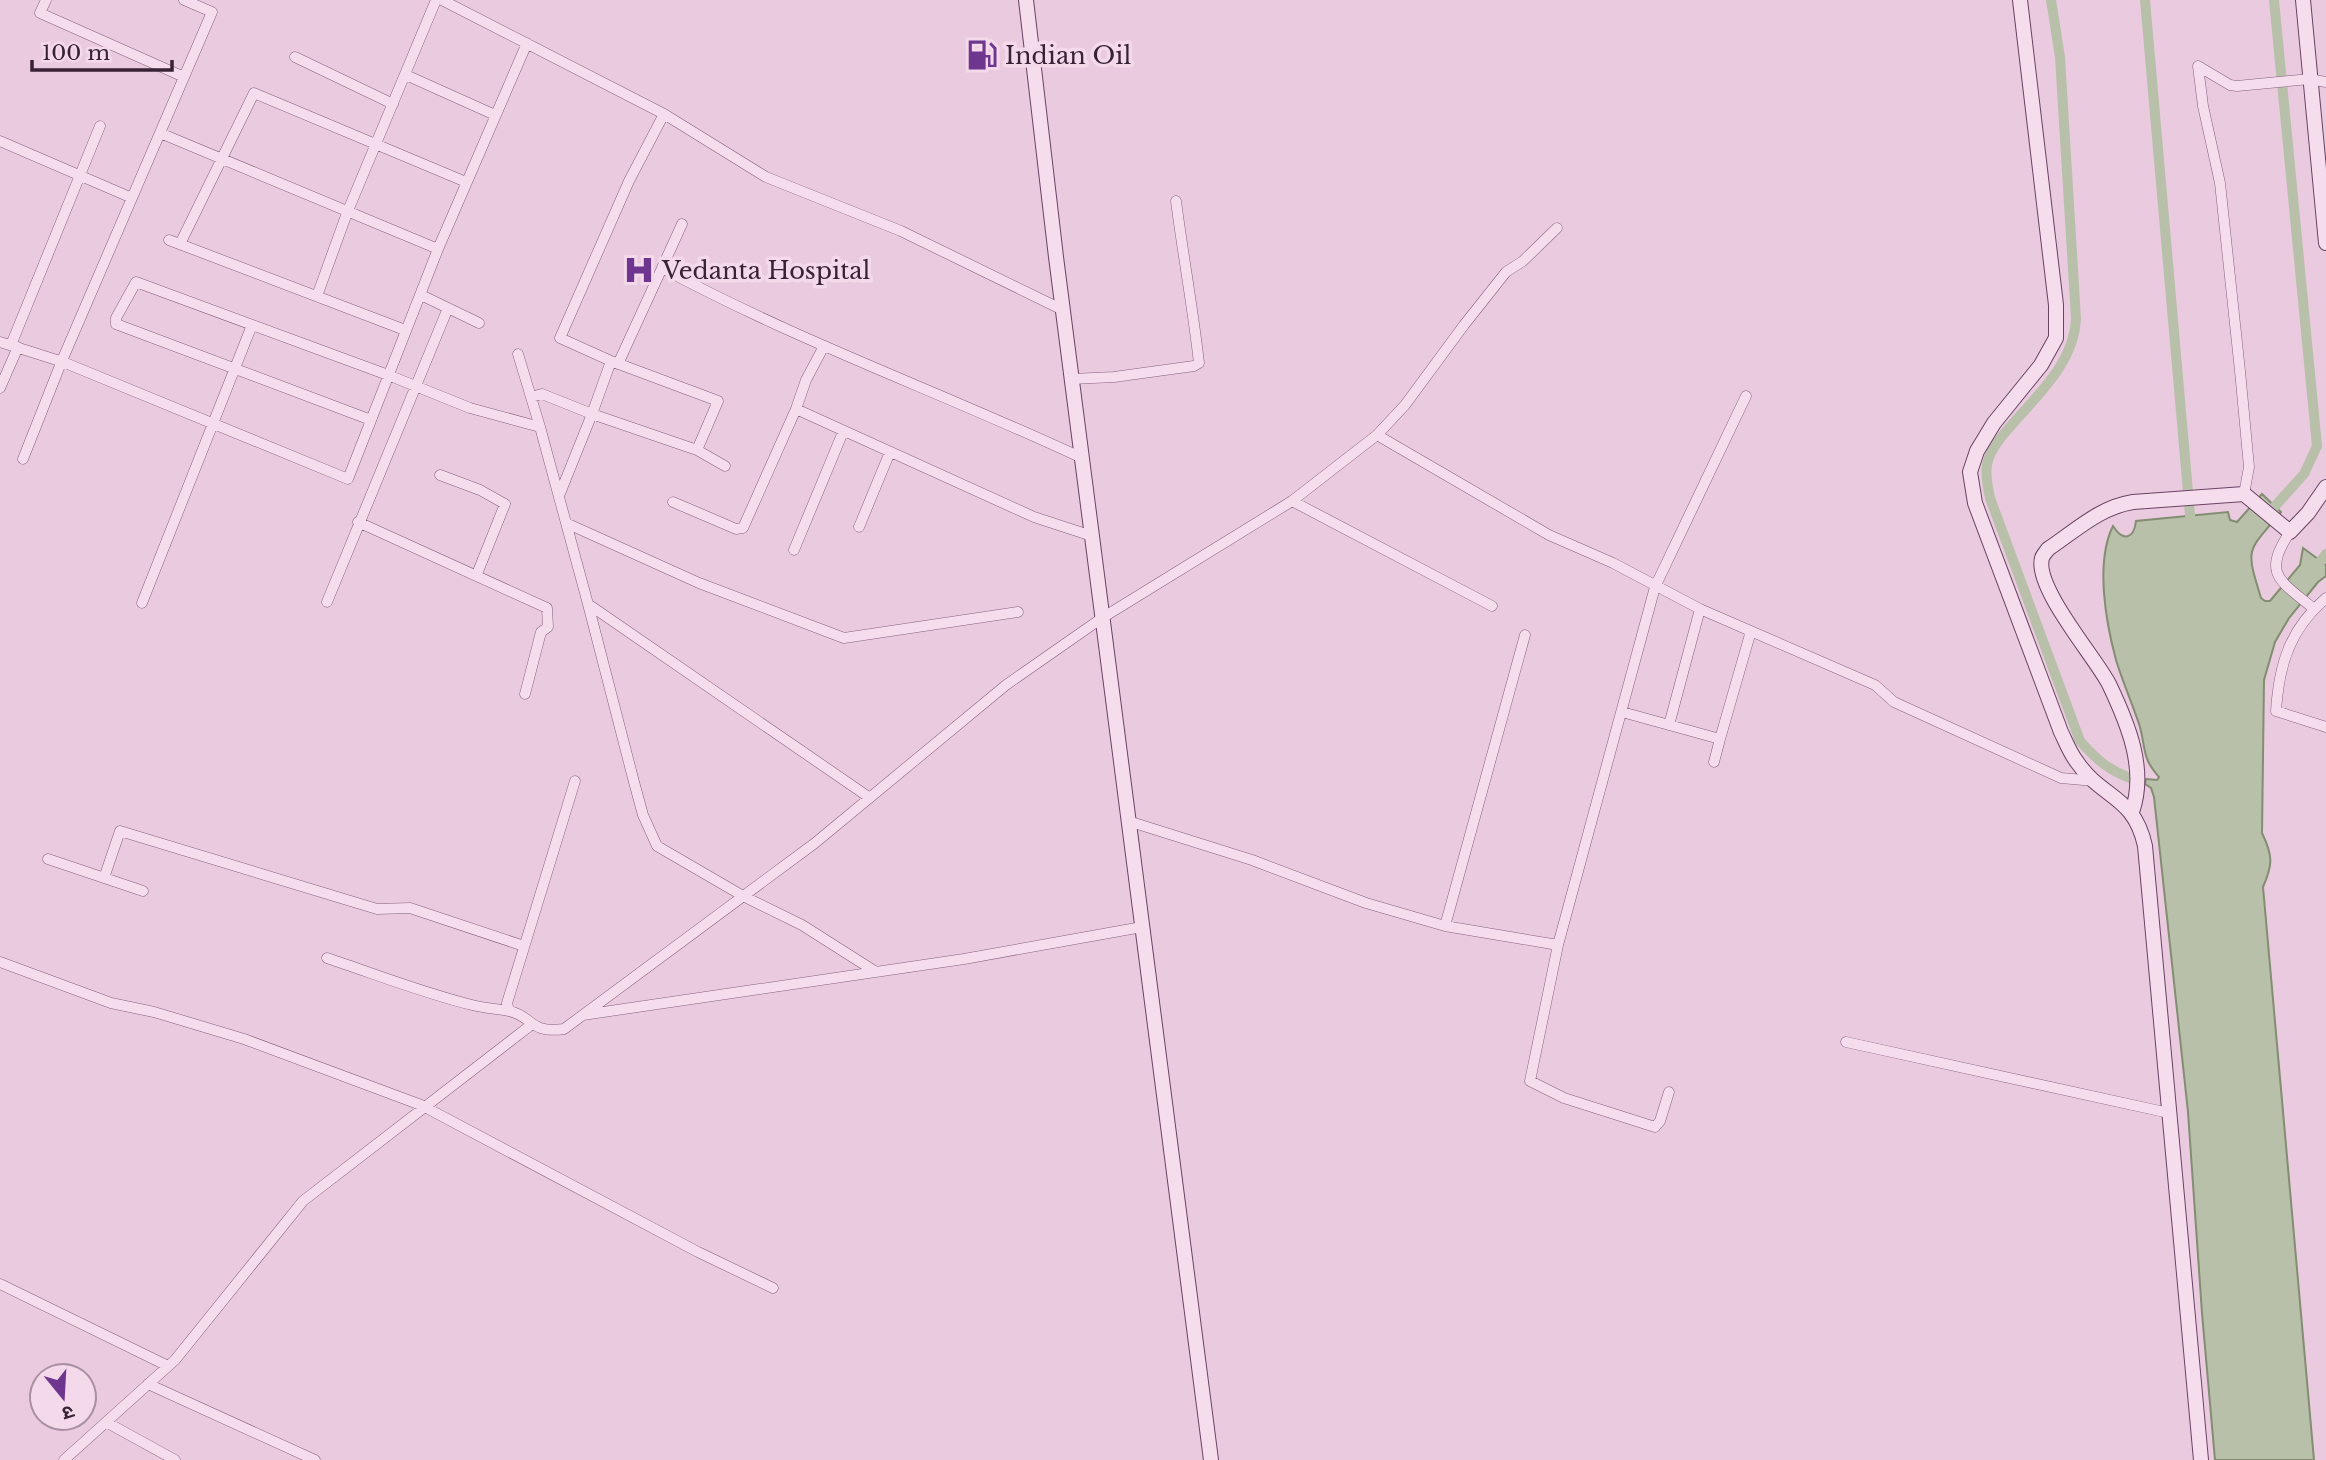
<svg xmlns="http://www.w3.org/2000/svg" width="2326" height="1460" viewBox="0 0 2326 1460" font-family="'Libre Baskerville','Noto Sans Devanagari',serif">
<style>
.water{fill:#b8c0aa;stroke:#828d71;stroke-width:2}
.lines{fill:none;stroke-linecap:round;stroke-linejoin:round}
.canal{stroke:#b8c0aa;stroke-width:10}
.street-casing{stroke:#86607f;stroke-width:11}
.secondary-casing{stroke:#684362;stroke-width:16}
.street{stroke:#f6dded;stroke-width:10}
.secondary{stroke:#f6dded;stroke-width:14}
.labels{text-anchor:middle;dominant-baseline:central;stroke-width:7;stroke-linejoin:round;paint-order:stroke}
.poi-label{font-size:24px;fill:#382235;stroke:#f3d9ea;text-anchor:start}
</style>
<rect width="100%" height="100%" fill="#eacadf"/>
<path class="water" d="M2262,494L2281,512C2247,553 2245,546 2261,598L2265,601H2270L2300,565L2303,548L2326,565V576L2318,582L2289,618L2275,642L2264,680L2262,833C2273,856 2273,864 2263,887L2314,1460H2215L2202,1313L2188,1112L2154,797L2151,788L2145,784L2146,779L2157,780L2159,777C2142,758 2146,750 2140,727C2133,705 2123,683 2116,660C2106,623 2095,562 2113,526C2123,542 2134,539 2136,521L2228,512L2230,520L2237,522Z"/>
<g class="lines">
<path class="canal" d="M2051,0L2060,57L2076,319C2074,364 2037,395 2009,428C2000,438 1989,452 1987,465C1985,476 1988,487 1990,498L2080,741C2095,758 2108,770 2130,778
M2145,0L2191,526
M2267,515L2304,474L2317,446L2274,0
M2312,572L2326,554"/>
<g class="street-casing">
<path id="street" d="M46,0L40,13L184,77
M442,0L664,114L766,177L901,231L1063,310
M295,57L393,104
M2198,66L2203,106L2220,183L2240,371L2249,467L2244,494
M2198,66L2230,85L2237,86L2310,79L2326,82
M406,75L495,115
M160,133L438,249
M0,141L132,198
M682,224L662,268C797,341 943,393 1082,458
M169,240L405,330
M180,244L254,93L466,182
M421,295L479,323
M317,296L347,213L436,0
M0,342L63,362L348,479L438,249L527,43
M11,345L100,126
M611,361L560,338L629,181L664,114
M618,364L662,268
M1072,379L1114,377L1194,366L1199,363C1193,309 1183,255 1176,201
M0,388L18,347
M531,397L542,394L592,414L611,361L718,401L697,450L592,414L559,496
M796,409L1034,517L1092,536
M371,420L116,324V318L136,282L388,375L470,408L540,427L518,354
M540,427L588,604
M1377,435L1549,535L1613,563L1700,609L1875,685L1894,702L2061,778L2095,781
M697,450L725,466
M23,459L61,363L212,12L184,0
M440,475L480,490L505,504L477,574
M1292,501L1492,606
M673,502L736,529L743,528L796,409L806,380L824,346
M358,522L547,608L548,627L541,632L525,694
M566,523L699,583L844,638L1018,612
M859,527L890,452
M2290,532C2261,575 2281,581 2314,609
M794,550L843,432
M2326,598C2290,629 2279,664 2276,711L2326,727
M327,602L448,308
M142,603L252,325
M1622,712L1720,739L1751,631
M1669,725L1700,609
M1714,762L1720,739
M870,798L588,604L634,782L643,815L657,846L743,896L802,925L876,972
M1128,821L1252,860L1366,903L1445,926L1558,945
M48,859L143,891
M104,878L120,831L377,909L410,908L524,946
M1445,926L1525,635
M327,958C375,974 423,993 472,1005C484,1008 497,1009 509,1011C533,1016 529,1034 564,1029L815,843L1006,685L1102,618L1292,501L1377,435L1405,405L1464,325L1506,272L1523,261L1557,228
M0,962L111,1003L154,1012L244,1039L421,1105L698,1252L773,1288
M509,1011L507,1003L575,781
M583,1015L964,959L1142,927
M1846,1042L2169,1113
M1669,1092L1660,1121L1655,1127L1564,1098L1530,1081L1558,945L1655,587L1746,396
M0,1284L168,1366
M148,1384L315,1460
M106,1422L175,1460
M64,1460L175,1360L303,1201L531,1025"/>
</g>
<g class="secondary-casing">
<path id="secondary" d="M1026,0L1056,257L1211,1460
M2020,0L2056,305V338L2041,365L1994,423L1977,451L1970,472L1975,503L2061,732C2066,742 2070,753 2077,762C2102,799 2134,795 2145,846L2201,1460
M2303,0L2326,243
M2132,812C2147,769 2128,724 2109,684C2095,657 2034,587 2042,558C2043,555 2046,552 2048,549C2075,531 2100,507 2133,502L2244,494L2290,532L2308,513L2326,487"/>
</g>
<use href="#street" class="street"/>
<use href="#secondary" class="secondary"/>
</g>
<defs>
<g id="fuel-bare" transform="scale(2.415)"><path d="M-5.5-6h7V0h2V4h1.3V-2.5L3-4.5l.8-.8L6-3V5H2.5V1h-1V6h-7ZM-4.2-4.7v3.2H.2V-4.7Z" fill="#6e368e" stroke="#f3d9ea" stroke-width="2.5" paint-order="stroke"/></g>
<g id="hospital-bare" transform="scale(2.415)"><path d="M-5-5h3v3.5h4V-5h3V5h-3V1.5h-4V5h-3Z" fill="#6e368e" stroke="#f3d9ea" stroke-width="2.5" paint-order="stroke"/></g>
</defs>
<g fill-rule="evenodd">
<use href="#fuel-bare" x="982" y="55"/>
<use href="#hospital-bare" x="639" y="270"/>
</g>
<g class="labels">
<g class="poi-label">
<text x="1005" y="55">Indian Oil</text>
<text x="662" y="270">Vedanta Hospital</text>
</g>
</g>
<g transform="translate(63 1397) rotate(162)"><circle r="33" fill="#f3d9ea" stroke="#a890a2" stroke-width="2"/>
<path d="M0-5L12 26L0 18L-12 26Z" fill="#6e368e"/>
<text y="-10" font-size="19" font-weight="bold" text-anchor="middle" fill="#382235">उ</text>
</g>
<path d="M32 60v10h140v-10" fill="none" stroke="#382235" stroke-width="3.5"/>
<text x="42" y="60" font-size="21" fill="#382235" stroke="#f3d9ea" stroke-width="5" paint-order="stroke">100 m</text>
</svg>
